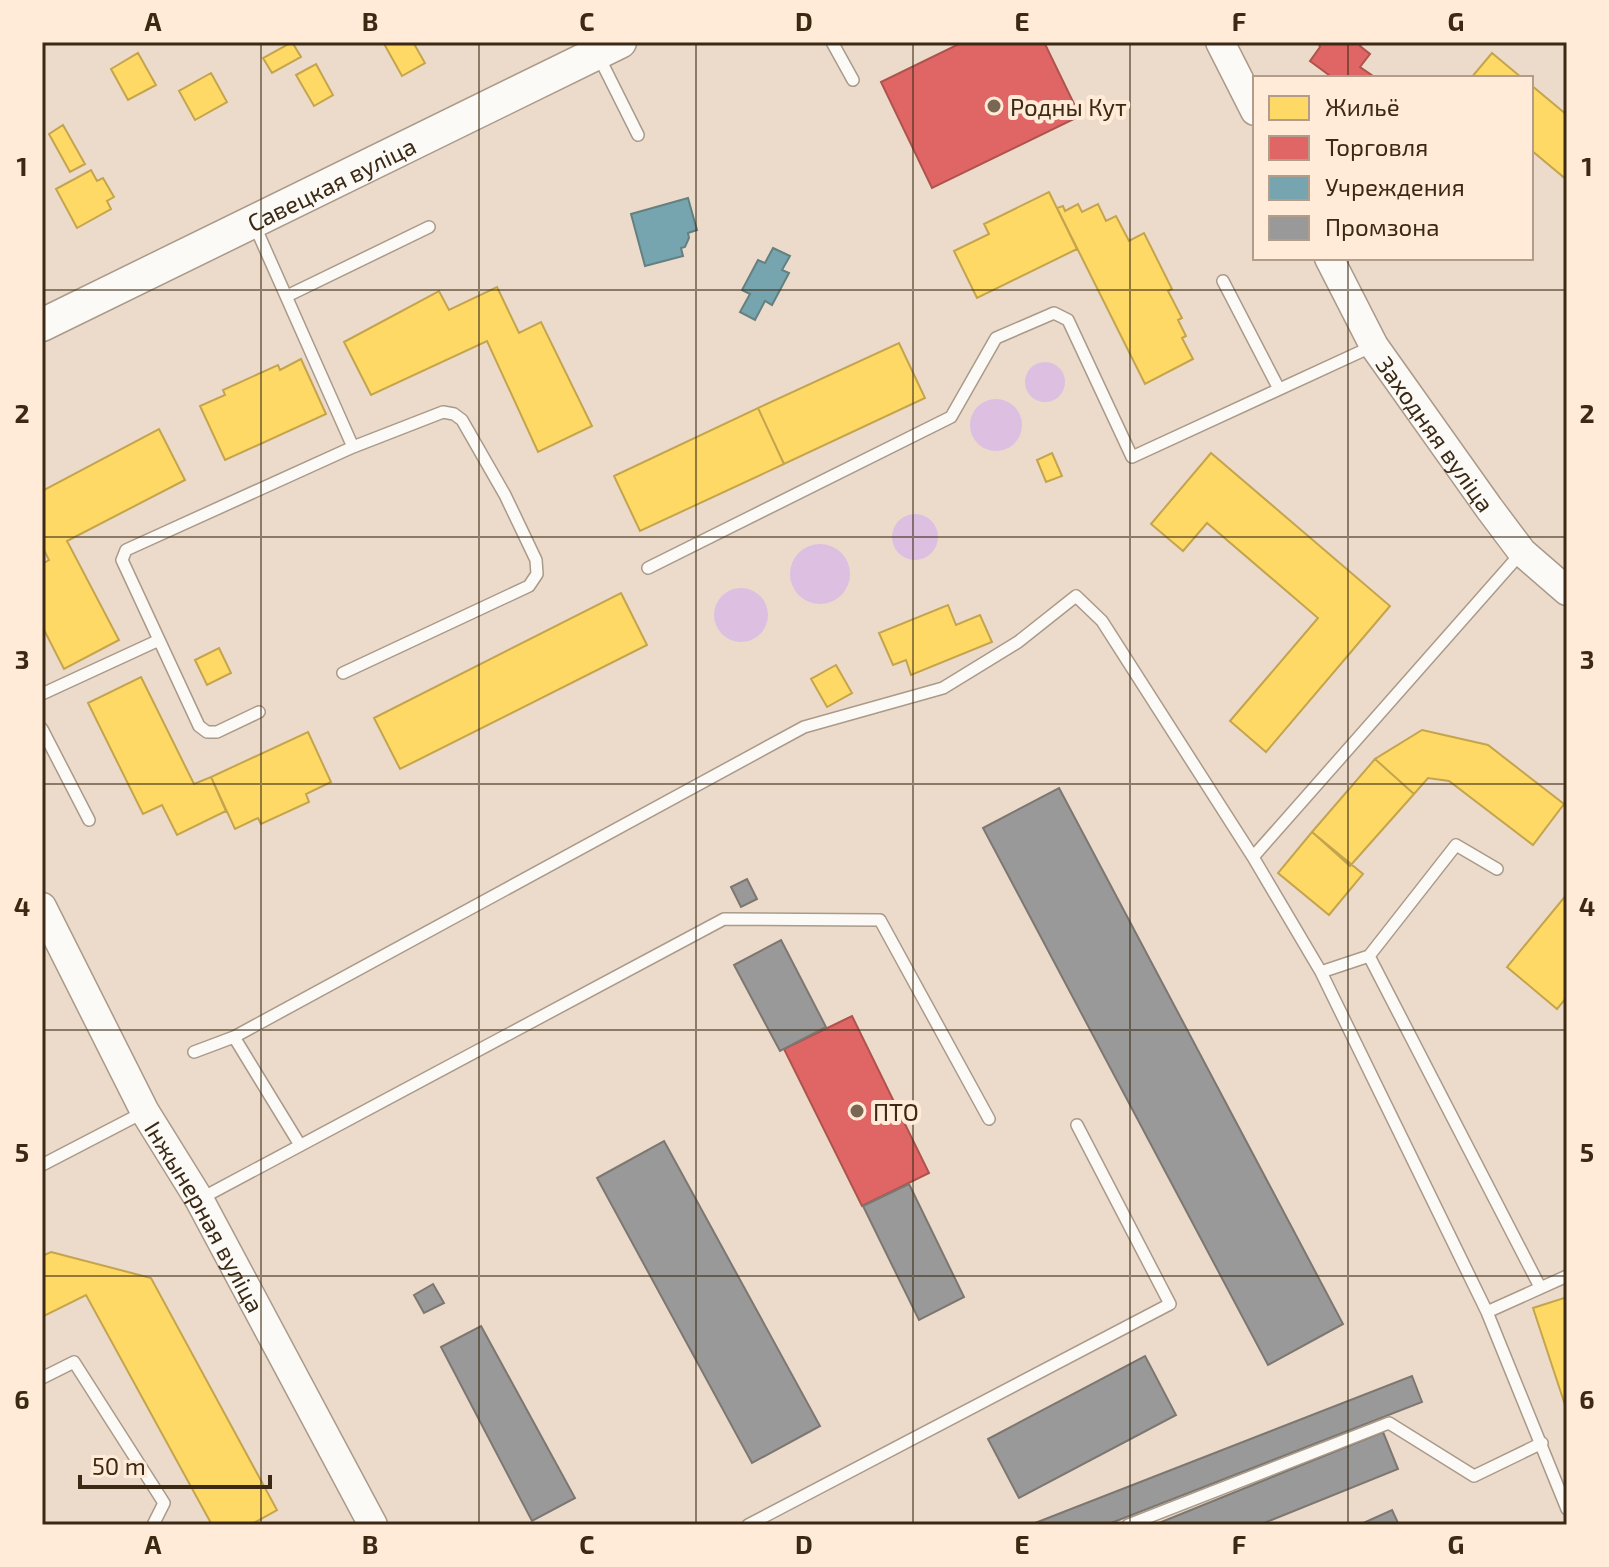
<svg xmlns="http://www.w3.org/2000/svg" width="1609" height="1567" viewBox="0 0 1609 1567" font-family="'Exo 2',sans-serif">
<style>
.green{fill:#ddbfe2}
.homes{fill:#ffd966;stroke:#c4a44d;stroke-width:2}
.shops{fill:#e06666;stroke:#ae544d;stroke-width:2}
.public{fill:#76a5af;stroke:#648080;stroke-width:2}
.industry{fill:#999;stroke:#7d7771;stroke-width:2}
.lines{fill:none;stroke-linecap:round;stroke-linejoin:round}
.service-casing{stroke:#aa9a89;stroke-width:14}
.tertiary-casing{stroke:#aa9a89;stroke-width:31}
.secondary-casing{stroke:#aa9a89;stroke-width:35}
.service{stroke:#fcfaf7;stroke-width:11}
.tertiary{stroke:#fcfaf7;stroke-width:28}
.secondary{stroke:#fcfaf7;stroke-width:32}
.grid{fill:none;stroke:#3b2914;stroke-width:2;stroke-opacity:0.55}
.poi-dot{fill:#796754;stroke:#ffebd7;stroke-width:3}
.labels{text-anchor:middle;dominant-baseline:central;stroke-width:8;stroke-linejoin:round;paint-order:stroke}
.poi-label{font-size:24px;fill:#3b2914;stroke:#ffebd7;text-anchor:start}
.street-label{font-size:24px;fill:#3b2914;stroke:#ffebd7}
.neatline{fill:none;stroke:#3b2914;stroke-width:3}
.grid-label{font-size:26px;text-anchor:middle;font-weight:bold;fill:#3b2914}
</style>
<rect width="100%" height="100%" fill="#ecdbca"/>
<path class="green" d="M1025 382a20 20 0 1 1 40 0a20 20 0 1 1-40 0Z
M970 425a26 26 0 1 1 52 0a26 26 0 1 1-52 0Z
M892 537a23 23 0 1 1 46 0a23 23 0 1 1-46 0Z
M790 574a30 30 0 1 1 60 0a30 30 0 1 1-60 0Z
M714 615a27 27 0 1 1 54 0a27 27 0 1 1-54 0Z"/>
<path class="homes" d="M292,42L301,57L272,73L263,58Z
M383,42H413L425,63L402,76Z
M138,53L156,85L128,100L111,69Z
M1492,53L1522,78H1471Z
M316,64L333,95L314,106L296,75Z
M211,73L227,102L195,120L179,91Z
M1531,85L1567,115V180L1531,150Z
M63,125L85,164L70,172L49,134Z
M91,170L97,181L103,178L114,197L107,201L111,209L77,228L56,189Z
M1049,192L1077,249L977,298L954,251L989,234L984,224Z
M1078,204L1082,212L1098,204L1106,221L1116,216L1129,241L1144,233L1172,289L1168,291L1182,318L1178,320L1186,336L1182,338L1193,359L1145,384L1057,208L1063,206L1065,211Z
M497,287L519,333L541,322L592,426L538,452L487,341L371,395L344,342L439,291L449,310Z
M899,343L925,398L784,464L758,408Z
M301,359L326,414L225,460L200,406L225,395L223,390L278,365L280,370Z
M758,408L784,464L640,531L614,476Z
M159,429L185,480L67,541L119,640L64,669L42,626V564L49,560L42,546V491Z
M1052,453L1062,476L1046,482L1037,460Z
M1211,453L1390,606L1266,752L1230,721L1318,618L1207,523L1183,551L1151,524Z
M621,593L647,645L400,769L374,718Z
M948,605L956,625L980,615L992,642L911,675L906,660L893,665L879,633Z
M219,648L231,673L207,685L195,660Z
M836,665L852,693L827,707L811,679Z
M141,677L194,784L211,777L226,811L177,835L162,805L143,814L88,703Z
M1422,730L1488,745L1564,804L1533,845L1449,781L1428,778L1414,794L1375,759Z
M308,732L331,782L306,794L309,802L261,824L258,818L235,829L211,777Z
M1375,759L1414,794L1350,866L1312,832Z
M1312,832L1363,874L1329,915L1278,873Z
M1567,894V997L1557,1009L1507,967Z
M51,1252L151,1278L277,1510L250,1525H212L86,1295L42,1317V1256Z
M1567,1297V1411L1533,1308Z"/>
<path class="shops" d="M963,42H1044L1080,116L932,188L881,82Z
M1318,42H1363L1360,46L1370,54L1360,67L1376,78H1333L1310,61L1320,47Z
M852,1016L929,1173L862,1206L784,1049Z"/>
<path class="public" d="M688,198L697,230L688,233L689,238L685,247L681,248L683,256L645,266L631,214Z
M773,248L790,256L782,270L789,273L772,305L765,301L755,320L740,312L750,294L742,290L758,260L765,263Z"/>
<path class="industry" d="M1059,788L1343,1324L1268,1365L983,828Z
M747,879L757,899L741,907L731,887Z
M781,940L826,1027L780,1051L734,965Z
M664,1141L820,1426L752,1463L597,1178Z
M909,1184L964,1297L919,1320L863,1206Z
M433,1284L444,1303L424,1313L414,1295Z
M481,1326L575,1498L532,1521L441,1347Z
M1145,1356L1176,1415L1019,1498L988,1439Z
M1412,1376L1422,1402L1106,1525H1030Z
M1383,1432L1398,1469L1259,1525H1154Z
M1392,1510L1399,1525H1359Z"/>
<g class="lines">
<g class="service-casing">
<path id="service" d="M832,42L853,80
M599,57L638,135
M254,224L353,447L126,550L122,560L199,726L207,732H217L259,712
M1223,281L1279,389
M287,296L429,227
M648,568L951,417L996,338L1054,313L1068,320L1132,457L1373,346
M343,673L529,586L537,574L536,560L505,495L462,420L454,414L443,412L353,447
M42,694L157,641
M42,729L89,820
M1253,857L1522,552
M1497,869L1456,845L1369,956L1540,1287
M1321,972L1369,956
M234,1037L300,1145
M194,1052L234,1037L804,727L943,688L1018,642L1076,596L1102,621L1253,857L1321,972L1487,1312L1567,1509
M42,1165L144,1112
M200,1199L724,919L880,920L989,1119
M1487,1312L1567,1276
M42,1378L74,1362L164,1503L153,1525
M748,1525L1170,1304L1077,1125
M1128,1525L1389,1423L1474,1476L1542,1443"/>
</g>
<g class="tertiary-casing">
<g id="tertiary">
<path d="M1220,42L1255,111"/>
<path id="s1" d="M1329,258L1374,346L1489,508L1522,552L1567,591"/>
<path id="s2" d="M42,907L145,1112L199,1199L373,1525"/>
</g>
</g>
<g class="secondary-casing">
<g id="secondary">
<path id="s3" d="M42,325L620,42"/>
</g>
</g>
<use href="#service" class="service"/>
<use href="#tertiary" class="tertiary"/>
<use href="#secondary" class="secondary"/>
</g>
<path class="grid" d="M261,42V1525M479,42V1525M696,42V1525M913,42V1525M1130,42V1525M1348,42V78M1348,258V1525M42,290H1567M42,537H1567M42,784H1567M42,1030H1567M42,1276H1567"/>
<g class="poi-dot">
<circle cx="994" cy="106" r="8"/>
<circle cx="857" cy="1111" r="8"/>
</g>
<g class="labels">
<g class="poi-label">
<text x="1010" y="106">Родны Кут</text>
<text x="873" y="1111">ПТО</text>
</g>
<g class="street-label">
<text stroke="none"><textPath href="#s3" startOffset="322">Савецкая вуліца</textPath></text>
<text stroke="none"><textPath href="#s1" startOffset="206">Заходняя вуліца</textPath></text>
<text stroke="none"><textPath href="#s2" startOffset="350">Інжынерная вуліца</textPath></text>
</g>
</g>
<rect width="1609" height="1567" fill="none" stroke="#ffebd7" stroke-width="88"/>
<rect x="1253" y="76" width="280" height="184" fill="#ffebd7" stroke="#b19d89" stroke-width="2"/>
<rect x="1269" y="96" width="40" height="24" fill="#ffd966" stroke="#b19d89" stroke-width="2"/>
<text x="1325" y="116" font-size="24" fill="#3b2914">Жильё</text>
<rect x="1269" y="136" width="40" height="24" fill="#e06666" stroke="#b19d89" stroke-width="2"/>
<text x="1325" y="156" font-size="24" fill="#3b2914">Торговля</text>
<rect x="1269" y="176" width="40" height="24" fill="#76a5af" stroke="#b19d89" stroke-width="2"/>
<text x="1325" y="196" font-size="24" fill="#3b2914">Учреждения</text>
<rect x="1269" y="216" width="40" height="24" fill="#999999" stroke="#b19d89" stroke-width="2"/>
<text x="1325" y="236" font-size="24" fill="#3b2914">Промзона</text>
<path d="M80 1475v12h190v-12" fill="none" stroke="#3b2914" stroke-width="4"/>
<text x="92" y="1475" font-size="24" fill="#3b2914" stroke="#ffebd7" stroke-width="6" paint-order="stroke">50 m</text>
<rect x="44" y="44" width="1521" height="1479" class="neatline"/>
<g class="grid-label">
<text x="153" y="31">A</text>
<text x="370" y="31">B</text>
<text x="587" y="31">C</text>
<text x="804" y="31">D</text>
<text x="1022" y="31">E</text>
<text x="1239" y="31">F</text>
<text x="1456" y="31">G</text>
<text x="22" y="176">1</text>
<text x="1587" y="176">1</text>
<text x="22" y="423">2</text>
<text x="1587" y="423">2</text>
<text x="22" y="669">3</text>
<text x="1587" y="669">3</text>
<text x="22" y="916">4</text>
<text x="1587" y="916">4</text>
<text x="22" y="1162">5</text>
<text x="1587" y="1162">5</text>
<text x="22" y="1409">6</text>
<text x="1587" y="1409">6</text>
<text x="153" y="1554">A</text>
<text x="370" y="1554">B</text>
<text x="587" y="1554">C</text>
<text x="804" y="1554">D</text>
<text x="1022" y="1554">E</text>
<text x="1239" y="1554">F</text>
<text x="1456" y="1554">G</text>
</g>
</svg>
